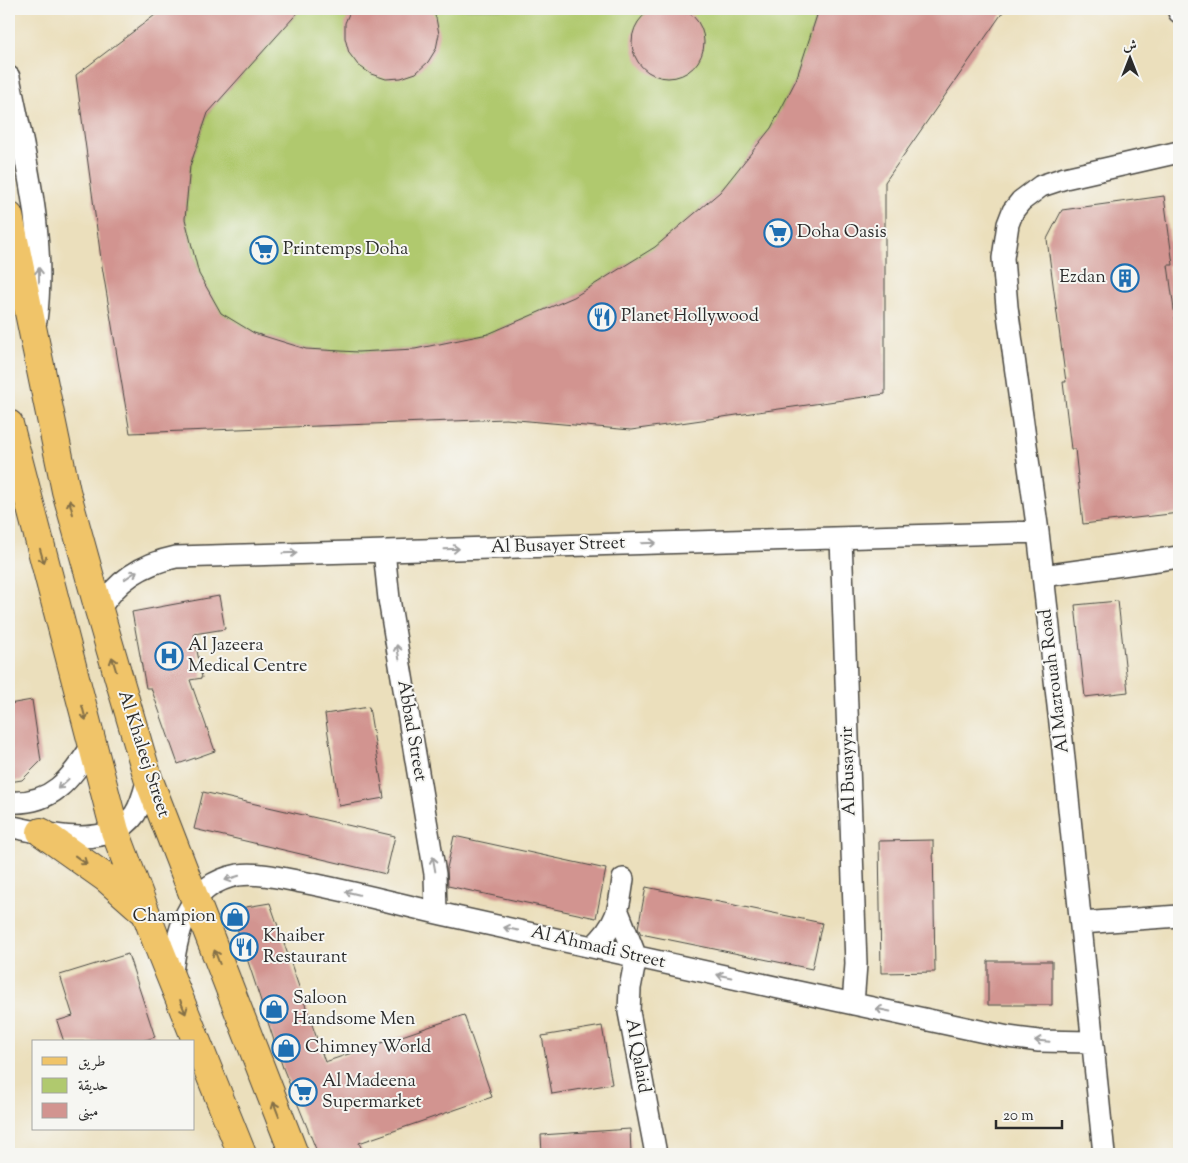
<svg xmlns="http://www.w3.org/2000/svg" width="1188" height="1163" viewBox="0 0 1188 1163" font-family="'Sorts Mill Goudy',Amiri,serif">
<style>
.green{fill:#b0c96e;stroke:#6e7a4c}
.building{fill:#d29490}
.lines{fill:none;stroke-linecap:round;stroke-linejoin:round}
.minor-casing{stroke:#484641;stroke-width:24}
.primary-casing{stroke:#484641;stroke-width:30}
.minor{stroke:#fff;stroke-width:21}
.primary{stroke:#f0c469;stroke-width:28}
.oneway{stroke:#a0a0a0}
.oneway2{stroke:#847047}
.labels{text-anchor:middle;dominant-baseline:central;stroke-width:4;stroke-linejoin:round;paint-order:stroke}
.poi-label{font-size:18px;fill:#2b2b2b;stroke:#f6f6f2;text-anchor:start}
.street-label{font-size:18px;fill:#2b2b2b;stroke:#f6f6f2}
</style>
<rect width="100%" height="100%" fill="#f6f6f2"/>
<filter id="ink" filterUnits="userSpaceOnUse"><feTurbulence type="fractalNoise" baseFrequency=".02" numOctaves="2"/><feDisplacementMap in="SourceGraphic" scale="10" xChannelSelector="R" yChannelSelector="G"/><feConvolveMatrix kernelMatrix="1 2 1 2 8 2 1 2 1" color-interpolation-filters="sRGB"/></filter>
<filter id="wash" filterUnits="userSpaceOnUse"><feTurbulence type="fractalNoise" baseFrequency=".0096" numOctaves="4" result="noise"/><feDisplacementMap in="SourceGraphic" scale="20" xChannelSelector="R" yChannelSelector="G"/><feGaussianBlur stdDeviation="1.12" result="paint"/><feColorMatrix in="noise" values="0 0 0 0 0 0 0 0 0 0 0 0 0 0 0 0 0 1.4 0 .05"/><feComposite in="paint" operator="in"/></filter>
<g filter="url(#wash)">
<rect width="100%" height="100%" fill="#ebdfbc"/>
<path class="green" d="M301,9H819L796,80L771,128L720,192L655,247L574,297L488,334L415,349L358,352L306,349L254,333L221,313L199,274L185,219L190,166L208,113Z"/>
<g id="blocks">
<path class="building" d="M632 42a36 36 0 1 1 72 0a36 36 0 1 1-72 0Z
M163,9H301L208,113L190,166L185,219L199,274L221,313L254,333L306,349L358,352L415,349L488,334L574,297L655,247L720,192L771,128L796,80L819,9H1005L885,182V394L631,430L506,419L130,433L102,266L76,75Z
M351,9H432L436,18L439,34L436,49L428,62L416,73L401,78L386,79L371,74L358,65L349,53L345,38V23Z
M1164,196L1173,265H1168L1179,347V513L1083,524L1075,449H1071L1063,382H1066L1047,239L1062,210Z
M219,596L225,629L194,634L202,678L190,680L215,751L178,764L151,688H146L132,612Z
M1118,601L1128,692L1085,697L1075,605Z
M32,700L41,761L22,780L9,782V704Z
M369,707L384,798L339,806L325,714Z
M203,792L395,836L386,874L194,829Z
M454,836L606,869L596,918L448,886L447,868Z
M933,840L935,972L881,973L879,841Z
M646,887L822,923L812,969L641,934L638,928Z
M270,903L325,1062L464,1015L492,1097L359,1143L364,1154H318L283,1068L236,925L237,913L246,907Z
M128,954L155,1037L139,1042H64L57,1021L73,1016L60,975Z
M988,961H1052V1005H988Z
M602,1026L612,1084L552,1094L542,1036Z
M630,1129L631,1154H542L541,1135Z"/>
</g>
</g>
<g filter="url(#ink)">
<use href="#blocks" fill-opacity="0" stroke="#484641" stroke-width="1"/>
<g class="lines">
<g class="minor-casing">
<path id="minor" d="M1179,9V12
M9,77C25,157 47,239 36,321
M841,538L856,964L853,1004
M384,551L389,599L435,874L436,912
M1043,576L1179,557
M99,610C117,580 142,564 176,557L1038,532
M9,802C53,805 70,779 92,746
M9,826C46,834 109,851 135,814C142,803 145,789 148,778
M619,914L636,957
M1081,923L1179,916
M593,947C617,925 619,910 623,879
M636,957L630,988L629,1012L656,1154
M171,979C177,934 184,885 238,875C258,872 282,878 302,882C349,891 395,903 442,914C631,956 819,997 1008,1037L1039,1041L1091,1042
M1104,1154L1063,749L1038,532L1007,307L1003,258L1008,224L1013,211L1021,201L1041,186L1065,178L1179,152"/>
</g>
<g class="primary-casing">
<path id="primary" d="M9,216L66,491L99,610L148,778L294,1154
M9,424L115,831L159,948L242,1154
M41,832L106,878L141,909"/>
</g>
<use href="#minor" class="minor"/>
<use href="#primary" class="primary"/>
</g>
<defs><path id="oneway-shaft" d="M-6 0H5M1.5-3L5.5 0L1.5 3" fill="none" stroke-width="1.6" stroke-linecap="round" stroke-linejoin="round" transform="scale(1.25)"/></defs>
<g class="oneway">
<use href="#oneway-shaft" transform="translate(39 275) rotate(-90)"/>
<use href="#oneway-shaft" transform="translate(649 543) rotate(-2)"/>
<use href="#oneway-shaft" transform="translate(452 549) rotate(-2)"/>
<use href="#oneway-shaft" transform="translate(290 553) rotate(-2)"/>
<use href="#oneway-shaft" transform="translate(131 575) rotate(-34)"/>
<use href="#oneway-shaft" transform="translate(398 652) rotate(-100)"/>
<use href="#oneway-shaft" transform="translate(63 784) rotate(138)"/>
<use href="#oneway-shaft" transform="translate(434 864) rotate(-100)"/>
<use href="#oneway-shaft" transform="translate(232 878) rotate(163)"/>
<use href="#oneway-shaft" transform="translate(352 893) rotate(-167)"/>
<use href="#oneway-shaft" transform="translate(511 929) rotate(-168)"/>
<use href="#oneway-shaft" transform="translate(724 976) rotate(-168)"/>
<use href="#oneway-shaft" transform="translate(883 1010) rotate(-168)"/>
<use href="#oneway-shaft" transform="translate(1042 1041) rotate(-175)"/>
</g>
<g class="oneway2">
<use href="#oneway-shaft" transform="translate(71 507) rotate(-105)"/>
<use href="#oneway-shaft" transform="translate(42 556) rotate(74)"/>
<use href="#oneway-shaft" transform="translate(114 664) rotate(-107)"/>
<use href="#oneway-shaft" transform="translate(84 713) rotate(75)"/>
<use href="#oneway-shaft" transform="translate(81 860) rotate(36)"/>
<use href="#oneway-shaft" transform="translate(217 957) rotate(-111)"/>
<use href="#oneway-shaft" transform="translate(183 1007) rotate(68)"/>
<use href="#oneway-shaft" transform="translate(276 1109) rotate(-111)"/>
</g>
</g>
<defs>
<g id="supermarket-ring" transform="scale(1.4375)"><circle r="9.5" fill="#f6f6f2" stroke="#1f6fb2" stroke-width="1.5"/><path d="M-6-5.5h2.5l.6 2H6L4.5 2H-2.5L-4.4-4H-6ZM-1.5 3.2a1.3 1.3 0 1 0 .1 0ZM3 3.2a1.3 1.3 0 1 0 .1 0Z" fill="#1f6fb2"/></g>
<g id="building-ring" transform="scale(1.4375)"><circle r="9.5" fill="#f6f6f2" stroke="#1f6fb2" stroke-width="1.5"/><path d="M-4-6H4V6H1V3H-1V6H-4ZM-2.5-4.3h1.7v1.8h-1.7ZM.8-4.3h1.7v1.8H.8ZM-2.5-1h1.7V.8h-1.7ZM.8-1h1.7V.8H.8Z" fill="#1f6fb2"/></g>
<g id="restaurant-ring" transform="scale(1.4375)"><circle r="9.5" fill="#f6f6f2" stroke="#1f6fb2" stroke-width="1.5"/><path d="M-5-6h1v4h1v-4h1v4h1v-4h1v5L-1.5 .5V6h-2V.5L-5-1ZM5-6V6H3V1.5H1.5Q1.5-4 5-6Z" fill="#1f6fb2"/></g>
<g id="hospital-ring" transform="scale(1.4375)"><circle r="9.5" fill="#f6f6f2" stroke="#1f6fb2" stroke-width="1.5"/><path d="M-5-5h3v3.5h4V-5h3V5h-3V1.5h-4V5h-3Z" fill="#1f6fb2"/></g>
<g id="shop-ring" transform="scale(1.4375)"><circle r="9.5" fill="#f6f6f2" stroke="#1f6fb2" stroke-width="1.5"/><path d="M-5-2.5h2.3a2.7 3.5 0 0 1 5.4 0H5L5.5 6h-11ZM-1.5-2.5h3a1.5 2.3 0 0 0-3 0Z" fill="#1f6fb2"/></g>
</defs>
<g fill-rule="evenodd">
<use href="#supermarket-ring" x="778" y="233"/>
<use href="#supermarket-ring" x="264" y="250"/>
<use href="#building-ring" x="1125" y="278"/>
<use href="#restaurant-ring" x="602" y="317"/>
<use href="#hospital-ring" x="169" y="656"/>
<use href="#shop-ring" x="235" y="917"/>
<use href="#restaurant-ring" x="244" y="947"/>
<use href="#shop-ring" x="274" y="1009"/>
<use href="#shop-ring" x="286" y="1048"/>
<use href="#supermarket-ring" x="303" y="1092"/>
</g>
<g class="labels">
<g class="poi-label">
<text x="797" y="233">Doha Oasis</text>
<text x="283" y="250">Printemps Doha</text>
<text x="1106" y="278" text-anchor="end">Ezdan</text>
<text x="621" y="317">Planet Hollywood</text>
<text x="188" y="646">Al Jazeera<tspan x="188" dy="21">Medical Centre</tspan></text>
<text x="216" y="917" text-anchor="end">Champion</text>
<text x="263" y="937">Khaiber<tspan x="263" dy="21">Restaurant</tspan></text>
<text x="293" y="999">Saloon<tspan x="293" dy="21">Handsome Men</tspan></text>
<text x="305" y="1048">Chimney World</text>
<text x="322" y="1082">Al Madeena<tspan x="322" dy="21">Supermarket</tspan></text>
</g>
<g class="street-label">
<text transform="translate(558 546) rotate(-2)">Al Busayer Street</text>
<text transform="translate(1055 681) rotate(-97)">Al Mazrouah Road</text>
<text transform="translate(411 731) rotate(80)">Abbad Street</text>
<text transform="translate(143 754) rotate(72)">Al Khaleej Street</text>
<text transform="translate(849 771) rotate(-92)">Al Busayyir</text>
<text transform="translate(598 948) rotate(13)">Al Ahmadi Street</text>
<text transform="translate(637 1056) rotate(80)">Al Qalaid</text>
</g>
</g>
<rect width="1188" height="1163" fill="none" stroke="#f6f6f2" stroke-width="30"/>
<rect x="32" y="1040" width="162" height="90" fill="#f6f6f2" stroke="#a5a5a2"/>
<rect x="42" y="1057" width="25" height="8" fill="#f0c469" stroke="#a5a5a2"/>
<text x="78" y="1066" font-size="15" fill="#2b2b2b">طريق</text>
<rect x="42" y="1078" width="25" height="15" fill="#b0c96e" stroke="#a5a5a2"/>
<text x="78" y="1090" font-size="15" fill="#2b2b2b">حديقة</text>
<rect x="42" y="1103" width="25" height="15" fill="#d29490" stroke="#a5a5a2"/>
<text x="78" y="1116" font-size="15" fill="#2b2b2b">مبنى</text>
<g transform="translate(1130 58)" stroke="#f6f6f2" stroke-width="4" paint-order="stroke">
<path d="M0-4L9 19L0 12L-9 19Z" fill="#2b2b2b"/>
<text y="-8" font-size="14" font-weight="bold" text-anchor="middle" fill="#2b2b2b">ش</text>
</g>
<path d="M996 1120v8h66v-8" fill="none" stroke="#2b2b2b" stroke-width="2.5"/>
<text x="1003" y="1120" font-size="15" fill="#2b2b2b" stroke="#f6f6f2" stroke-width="4" paint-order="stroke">20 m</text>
</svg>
